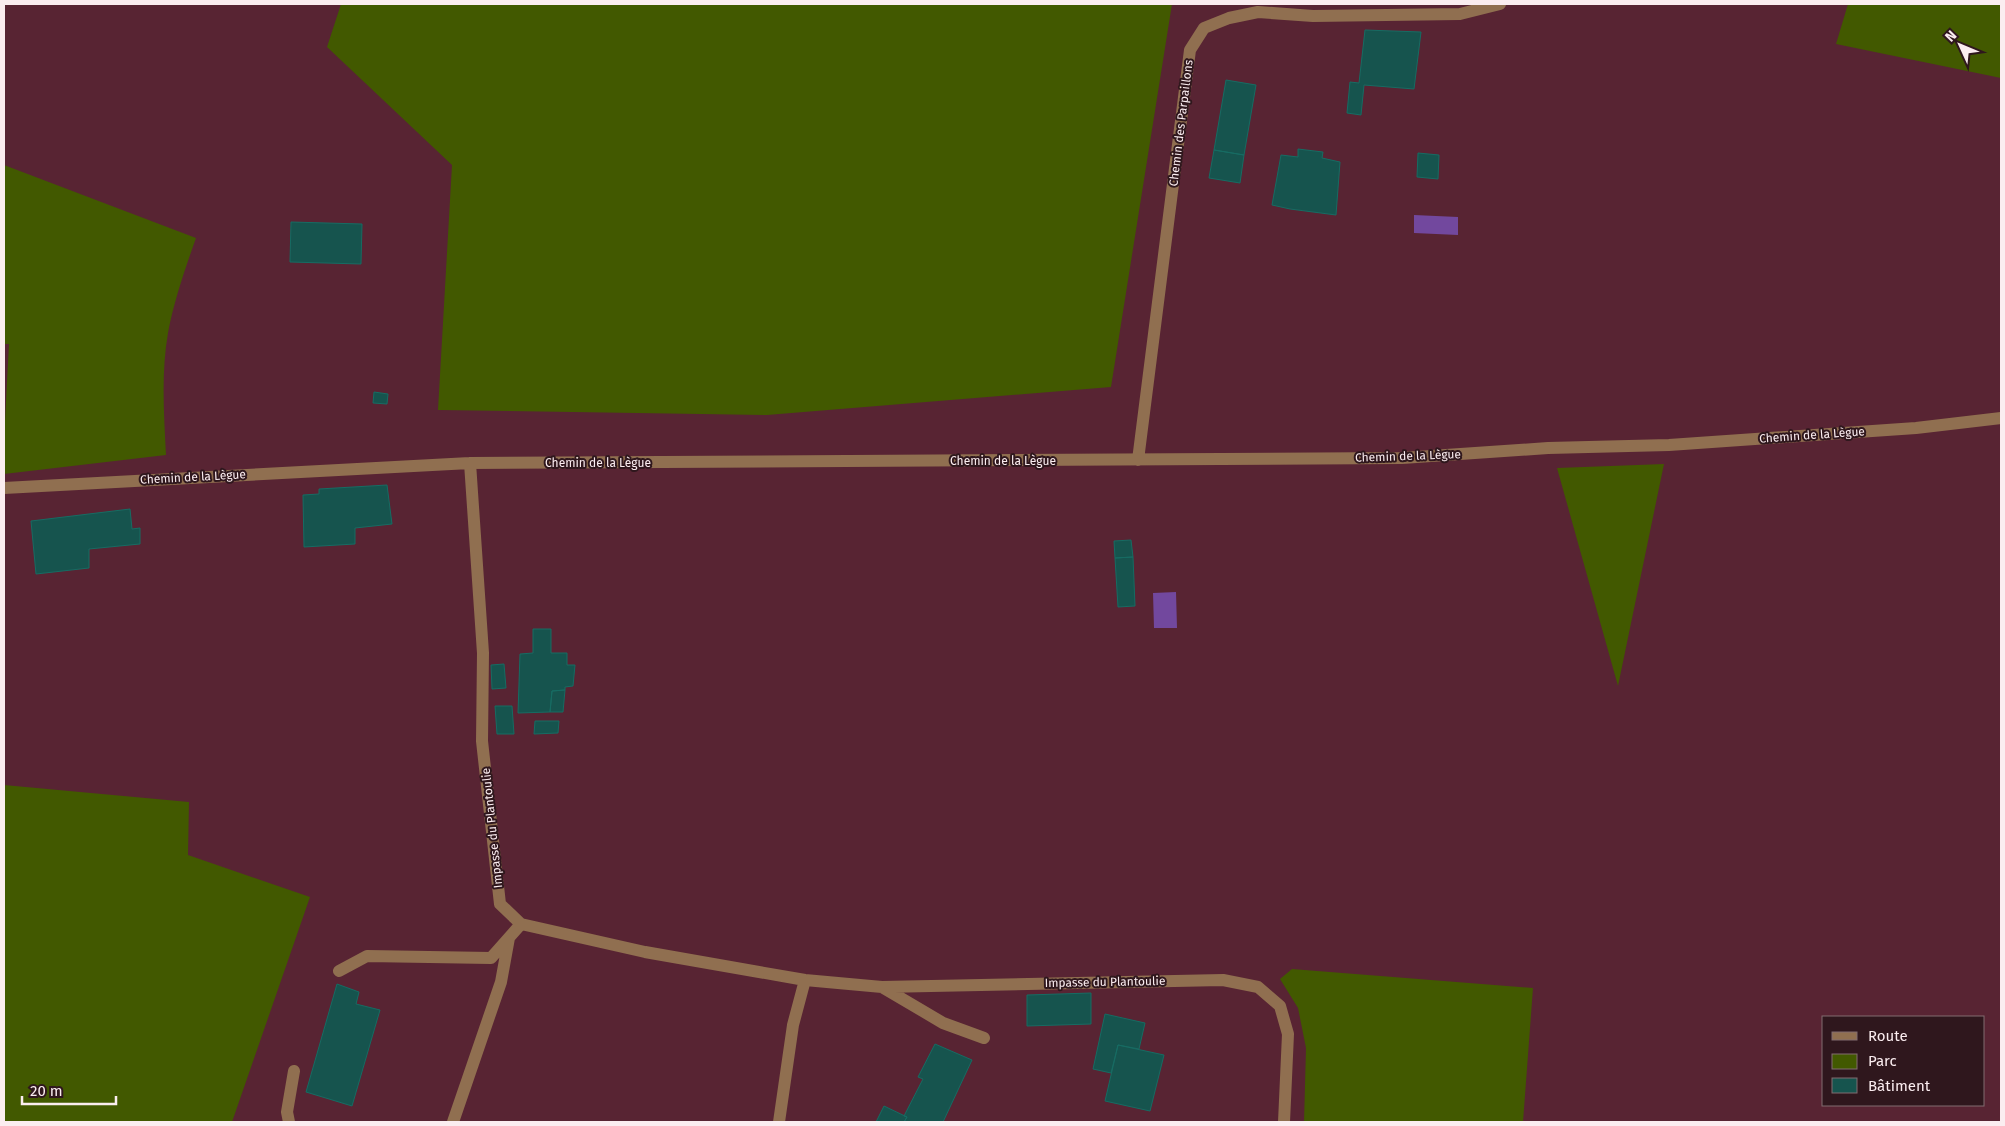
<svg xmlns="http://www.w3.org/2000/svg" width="2005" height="1126" viewBox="0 0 2005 1126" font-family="'Fira Sans',sans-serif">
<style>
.green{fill:#425900}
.water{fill:#72489e}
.building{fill:#16544e;stroke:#166c63}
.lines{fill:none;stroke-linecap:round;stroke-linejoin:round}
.minor{stroke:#906f50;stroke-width:12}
.labels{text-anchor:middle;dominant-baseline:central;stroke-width:4;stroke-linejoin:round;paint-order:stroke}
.street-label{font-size:12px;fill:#fbedf0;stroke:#2f171d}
</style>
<rect width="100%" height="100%" fill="#582433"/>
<path class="green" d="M341,4H1172L1111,387L767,415L438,410L452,165L327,47Z
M1848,4H2001V78L1836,44Z
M4,165L196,238C185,269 174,301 168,333C161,373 164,415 166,455L4,474V439L9,344H4Z
M1664,464L1618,686L1557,468Z
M4,785L189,802L188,855L310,897L232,1122H4Z
M1292,969L1533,988L1523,1122H1304L1306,1048L1298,1008L1280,979Z"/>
<path class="water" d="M1414,215L1458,217V235L1414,233Z
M1176,592L1177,628H1154L1153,593Z"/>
<path class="building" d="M1365,30L1421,32L1414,89L1364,85L1361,115L1347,113L1350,82L1359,83Z
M1226,80L1256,85L1244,155L1214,150Z
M1298,149L1323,152L1322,158L1340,162L1336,215L1290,209L1272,205L1281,155L1298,157Z
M1214,150L1244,155L1240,183L1209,178Z
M1418,153L1439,155L1438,179L1417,177Z
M291,222L362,224L361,264L290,262Z
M374,392L388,394L387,404L373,403Z
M387,485L392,524L355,528V544L304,547L303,495L319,494V489Z
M130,509L132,529L140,528V544L89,549V568L36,574L31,521Z
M1131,540L1133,557L1115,558L1114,541Z
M1133,557L1135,606L1118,607L1115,558Z
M533,629H551V653H567V665H575L573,686L565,687V690L552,691L550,712L518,713L520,654L533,653Z
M504,664L506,688L492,689L491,665Z
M565,690L563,712H550L552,691Z
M495,706H512L514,734H497Z
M535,721H559L558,733L534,734Z
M337,984L359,992L356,1004L380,1010L352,1106L306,1092Z
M1091,993V1024L1027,1026V995Z
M1105,1014L1145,1023L1139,1049L1118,1045L1111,1073L1093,1069Z
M935,1044L972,1060L943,1122H904L907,1117L904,1116L923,1079L918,1077Z
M1118,1045L1164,1055L1150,1111L1105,1101Z
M884,1106L907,1117L904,1122H876Z"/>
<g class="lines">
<path class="minor" d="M1138,460L1190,50L1204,28L1229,18L1258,12L1313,16L1460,14L1500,4
M470,463L483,653L482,741L500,904L521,924L645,952L805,980L882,987L1223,980L1258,987L1280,1006L1288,1034L1284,1122
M4,488L470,463L1402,458L1548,448L1669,445L1916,428L2001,418
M339,971L367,956L491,958L521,924
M882,987L943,1023L984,1038
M289,1122L287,1112L294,1071
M453,1122L501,982L509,938
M779,1122L793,1025L805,980"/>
</g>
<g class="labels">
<g class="street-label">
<text transform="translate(1181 123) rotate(-83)">Chemin des Parpaillons</text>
<text transform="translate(1812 435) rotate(-4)">Chemin de la Lègue</text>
<text transform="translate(1408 456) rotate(-2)">Chemin de la Lègue</text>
<text x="1003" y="461">Chemin de la Lègue</text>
<text x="598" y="463">Chemin de la Lègue</text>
<text transform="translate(193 477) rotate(-3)">Chemin de la Lègue</text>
<text transform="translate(492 828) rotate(-96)">Impasse du Plantoulie</text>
<text transform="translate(1105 982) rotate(-1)">Impasse du Plantoulie</text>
</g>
</g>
<rect width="2005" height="1126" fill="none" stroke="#fbedf0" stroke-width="10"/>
<rect x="1822" y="1016" width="162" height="90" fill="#2f171d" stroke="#816d71"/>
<rect x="1832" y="1032" width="25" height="8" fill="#906f50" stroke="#816d71"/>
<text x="1868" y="1041" font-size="15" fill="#fbedf0">Route</text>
<rect x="1832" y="1054" width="25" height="15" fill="#425900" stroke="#816d71"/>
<text x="1868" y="1066" font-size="15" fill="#fbedf0">Parc</text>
<rect x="1832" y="1078" width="25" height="15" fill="#16544e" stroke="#816d71"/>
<text x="1868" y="1091" font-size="15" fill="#fbedf0">Bâtiment</text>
<g transform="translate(1960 45) rotate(314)" stroke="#2f171d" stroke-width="4" paint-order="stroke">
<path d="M0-4L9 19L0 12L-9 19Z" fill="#fbedf0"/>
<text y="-8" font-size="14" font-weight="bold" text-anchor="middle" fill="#fbedf0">N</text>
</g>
<path d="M22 1096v8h94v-8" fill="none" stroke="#fbedf0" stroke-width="2.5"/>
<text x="30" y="1096" font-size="15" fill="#fbedf0" stroke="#2f171d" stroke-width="4" paint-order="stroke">20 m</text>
</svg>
